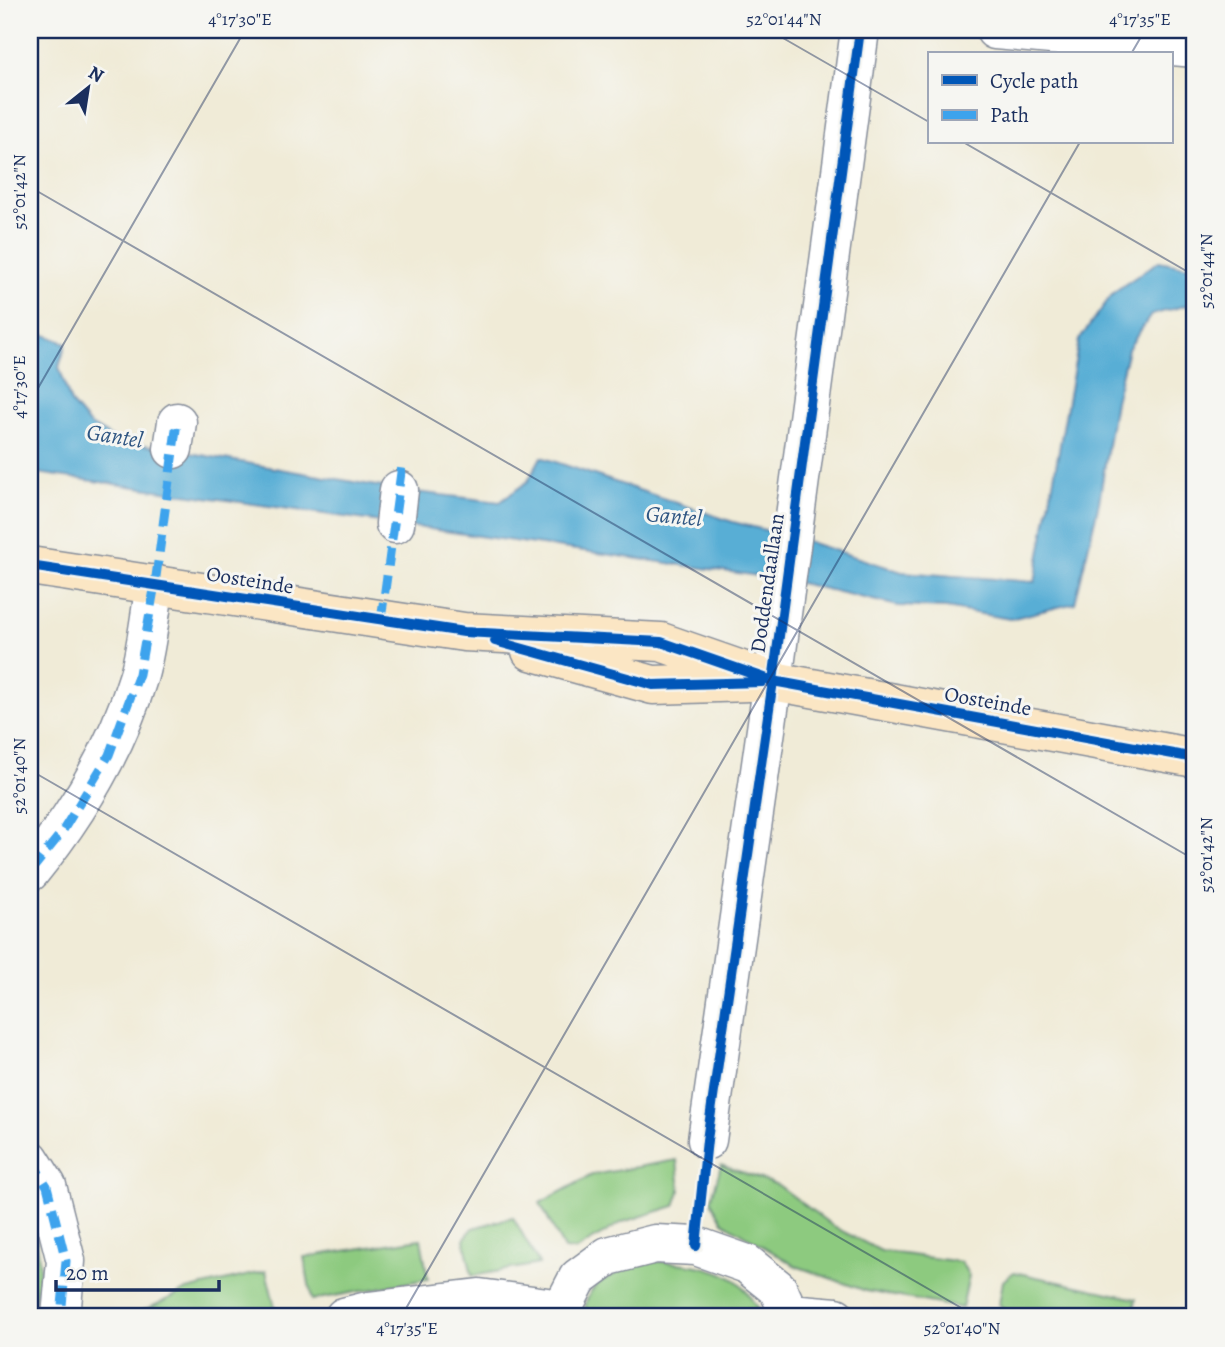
<svg xmlns="http://www.w3.org/2000/svg" width="1225" height="1347" viewBox="0 0 1225 1347" font-family="Alegreya,serif">
<style>
.green{fill:#8dca7f;stroke:#547c6e;stroke-width:2}
.water{fill:#59aed5;stroke:#3a6e9a;stroke-width:2}
.lines{fill:none;stroke-linecap:round;stroke-linejoin:round}
.street-casing{stroke:#868d9a;stroke-width:41}
.secondary-casing{stroke:#868d9a;stroke-width:41}
.street{stroke:#fff;stroke-width:38}
.secondary{stroke:#fbe6c4;stroke-width:38}
.quiet{stroke:#3da3ed;stroke-width:9;stroke-dasharray:18 9;stroke-linecap:butt}
.cycleway-casing{stroke:#f6f6f2;stroke-width:15}
.cycleway{stroke:#0057b8;stroke-width:10}
.ticks{fill:none;stroke:#1b2f5e;stroke-width:2;stroke-opacity:0.45}
.labels{text-anchor:middle;dominant-baseline:central;stroke-width:6;stroke-linejoin:round;paint-order:stroke}
.street-label{font-size:21px;fill:#1b2f5e;stroke:#f6f6f2}
.water-label{font-size:23px;font-style:italic;fill:#2e5582;stroke:#f6f6f2}
.neatline{fill:none;stroke:#1b2f5e;stroke-width:2.5}
.ticks-label{font-size:18px;text-anchor:middle;fill:#1b2f5e}
</style>
<rect width="100%" height="100%" fill="#f6f6f2"/>
<filter id="ink" filterUnits="userSpaceOnUse"><feTurbulence type="fractalNoise" baseFrequency=".0143" numOctaves="2"/><feDisplacementMap in="SourceGraphic" scale="14" xChannelSelector="R" yChannelSelector="G"/><feConvolveMatrix kernelMatrix="1 2 1 2 8 2 1 2 1" color-interpolation-filters="sRGB"/></filter>
<filter id="wash" filterUnits="userSpaceOnUse"><feTurbulence type="fractalNoise" baseFrequency=".00686" numOctaves="4" result="noise"/><feDisplacementMap in="SourceGraphic" scale="28" xChannelSelector="R" yChannelSelector="G"/><feGaussianBlur stdDeviation="1.57" result="paint"/><feColorMatrix in="noise" values="0 0 0 0 0 0 0 0 0 0 0 0 0 0 0 0 0 1.4 0 .05"/><feComposite in="paint" operator="in"/></filter>
<g filter="url(#wash)">
<rect width="100%" height="100%" fill="#f0ebd7"/>
<path class="green" d="M677,1160L680,1191L675,1206L623,1222L576,1250L564,1249L540,1203L592,1175Z
M721,1165L778,1185L834,1227L881,1251L961,1262L969,1276L962,1308L866,1291L796,1266L723,1222L711,1201Z
M30,1213C39,1245 46,1280 30,1311Z
M513,1217L539,1264L472,1276L464,1239L473,1228Z
M421,1239L428,1279L312,1300L304,1257Z
M653,1261C679,1263 722,1265 742,1286C748,1293 753,1302 758,1309L757,1317H586C579,1279 625,1270 653,1261Z
M266,1271L276,1311L249,1317H130L187,1290Z
M1014,1272L1136,1299L1133,1317L1011,1316L999,1304L1003,1281Z"/>
<path class="water" d="M1159,261L1195,268V306L1187,305L1151,315L1128,349L1115,401L1099,502L1075,603L1010,619L946,608L898,606L787,580L30,472L33,364L30,362V329L66,343L59,367L71,403L89,424L116,440L399,490L500,502L528,481L541,457L733,522L793,537L902,572L1035,582L1079,340L1114,292Z"/>
</g>
<g filter="url(#ink)">
<g class="lines">
<g class="street-casing">
<path id="street" d="M995,30L1195,48
M173,449L177,422
M395,524L399,490
M30,872C78,813 117,748 139,675C147,646 150,614 155,584
M707,1140L773,681L860,30
M30,1159L47,1186L66,1261L61,1317
M789,1313L836,1317
M344,1317L368,1311L479,1298L562,1309
M563,1317L562,1309L578,1278L608,1256L655,1244L696,1246L747,1264L778,1289L789,1313V1317"/>
</g>
<g class="secondary-casing">
<path id="secondary" d="M30,566L464,632L661,642L773,681L1195,758
M531,651L653,685L750,682"/>
</g>
<use href="#street" class="street"/>
<use href="#secondary" class="secondary"/>
<path class="quiet" d="M381,620L402,465
M30,872L62,832L109,755L139,674L155,584L177,422
M30,1159L47,1186L66,1261L61,1317"/>
<g class="cycleway-casing">
<path id="cycleway" d="M30,566L464,632L661,642L773,681L1195,758
M495,641L653,685L762,682
M696,1246L707,1140L773,681L860,30"/>
</g>
<use href="#cycleway" class="cycleway"/>
</g>
</g>
<path class="ticks" d="M769,30L929,122M1131,54L1145,30M963,142L1195,276M30,187L1195,860M30,402L245,30M30,770L977,1317M401,1317L1080,142"/>
<g class="labels">
<g class="street-label">
<text transform="translate(250 580) rotate(9)">Oosteinde</text>
<text transform="translate(767 583) rotate(-82)">Doddendaallaan</text>
<text transform="translate(988 701) rotate(10)">Oosteinde</text>
</g>
<g class="water-label">
<text transform="translate(115 436) rotate(9)">Gantel</text>
<text transform="translate(674 516) rotate(5)">Gantel</text>
</g>
</g>
<rect width="1225" height="1347" fill="none" stroke="#f6f6f2" stroke-width="77"/>
<rect x="928" y="52" width="245" height="91" fill="#f6f6f2" stroke="#9ea6b7" stroke-width="2"/>
<rect x="942" y="75" width="35" height="10" fill="#0057b8" stroke="#9ea6b7" stroke-width="2"/>
<text x="990" y="88" font-size="21" fill="#1b2f5e">Cycle path</text>
<rect x="942" y="110" width="35" height="10" fill="#3da3ed" stroke="#9ea6b7" stroke-width="2"/>
<text x="990" y="122" font-size="21" fill="#1b2f5e">Path</text>
<g transform="translate(88 88) rotate(30)" stroke="#f6f6f2" stroke-width="5" paint-order="stroke">
<path d="M0-5L12 26L0 18L-12 26Z" fill="#1b2f5e"/>
<text y="-10" font-size="19" font-weight="bold" text-anchor="middle" fill="#1b2f5e">N</text>
</g>
<path d="M56 1280v10h163v-10" fill="none" stroke="#1b2f5e" stroke-width="3.5"/>
<text x="66" y="1280" font-size="21" fill="#1b2f5e" stroke="#f6f6f2" stroke-width="5" paint-order="stroke">20 m</text>
<rect x="38" y="38" width="1148" height="1270" class="neatline"/>
<g class="ticks-label">
<text x="240" y="25">4°17'30"E</text>
<text x="784" y="25">52°01'44"N</text>
<text x="1140" y="25">4°17'35"E</text>
<text transform="translate(19 192) rotate(-90)" y="6">52°01'42"N</text>
<text transform="translate(1206 271) rotate(-90)" y="6">52°01'44"N</text>
<text transform="translate(19 387) rotate(-90)" y="6">4°17'30"E</text>
<text transform="translate(19 776) rotate(-90)" y="6">52°01'40"N</text>
<text transform="translate(1206 855) rotate(-90)" y="6">52°01'42"N</text>
<text x="407" y="1334">4°17'35"E</text>
<text x="962" y="1334">52°01'40"N</text>
</g>
</svg>
